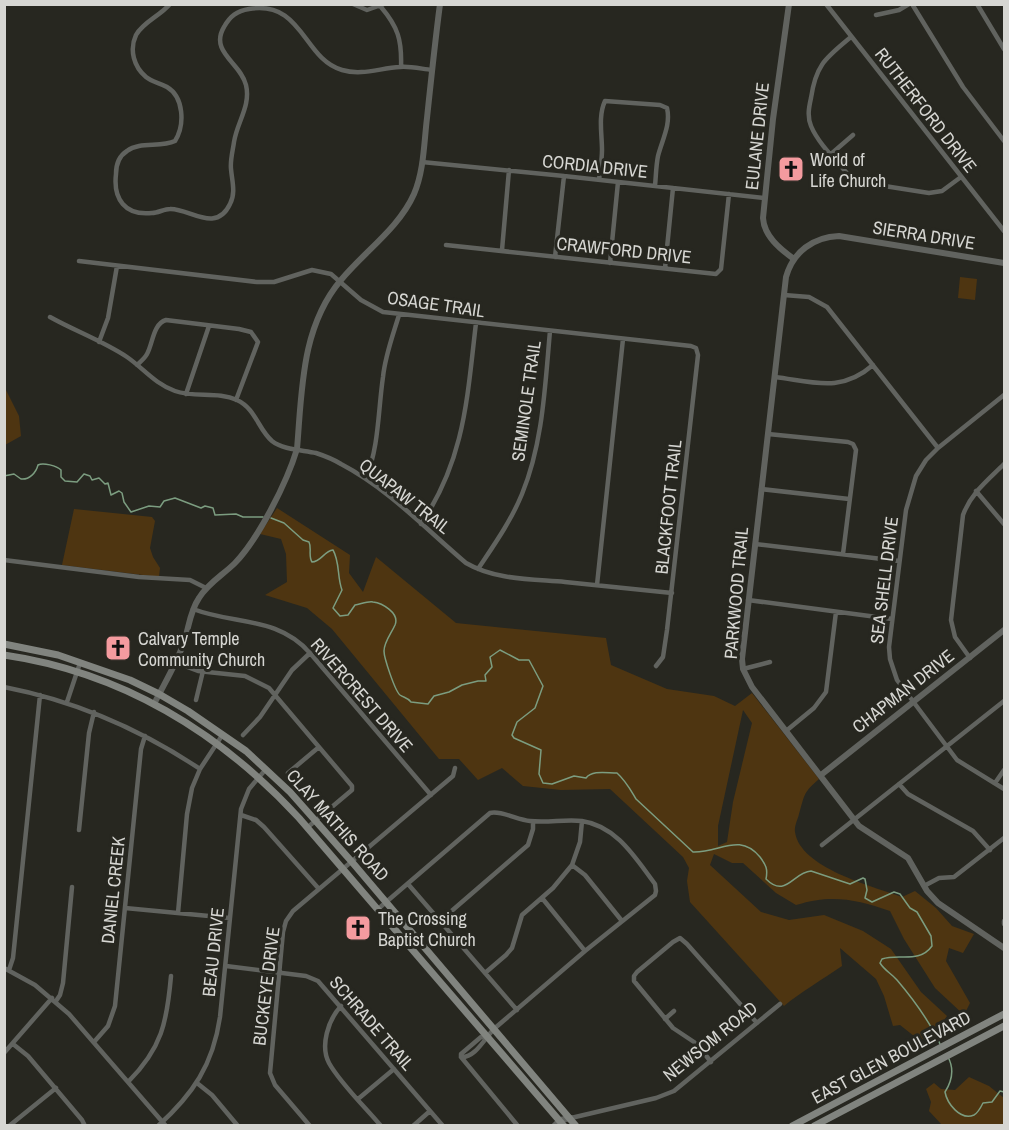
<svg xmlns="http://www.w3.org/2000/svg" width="1009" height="1130" viewBox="0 0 1009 1130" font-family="'Archivo Narrow',sans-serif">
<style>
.green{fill:#4e3511;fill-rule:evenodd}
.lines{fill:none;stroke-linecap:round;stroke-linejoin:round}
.stream{stroke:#7c9d80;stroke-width:1.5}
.minor{stroke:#61635f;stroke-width:4.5}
.tertiary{stroke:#61635f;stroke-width:6}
.secondary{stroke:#81847f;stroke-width:7}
.labels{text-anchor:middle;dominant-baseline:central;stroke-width:6;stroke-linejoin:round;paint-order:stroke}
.street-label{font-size:18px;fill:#d6d6d2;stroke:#272720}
.poi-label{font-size:18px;fill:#d6d6d2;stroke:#272720;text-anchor:start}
</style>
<rect width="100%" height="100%" fill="#272720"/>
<path class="green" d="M960,277L977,279L975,300L958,298Z
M4,386L19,416L21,436L5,445Z
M277,508L350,555L349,573L363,592L376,557L456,623L606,638L611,665L667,689L714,696L735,706L752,693L819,779C803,793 805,794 799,814C798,819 794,826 795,832C800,868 872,886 902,897L915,891L936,908L952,926L974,934L963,953L949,948L946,961L970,1003L964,1015L935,988L904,939L890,911C856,899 831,894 796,905L776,893L743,863H732L714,854L710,865L761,912L789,920L824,915L863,931L891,949L921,992L947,1016L933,1036L919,1040L900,1025L893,1026L884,996L876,979L840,948L842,966C822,980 802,991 784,1006L690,902L687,881L689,868L683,857L610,789L561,790L523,786L502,768L478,780L459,759H439L332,629L307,608L265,595L287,582L286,554L281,539L260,534ZM743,710L752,723L733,802L727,842L718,846V826Z
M74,509L152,517L155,521L150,548L153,557L160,568L159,577L62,565Z
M969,1077L989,1086L1004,1098V1125H942L929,1111L931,1102L926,1089L934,1083L941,1089L955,1090Z"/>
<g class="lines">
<path class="stream" d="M4,476L14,474L21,479C29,480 36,473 38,465C43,462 57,466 61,470V477L65,481L77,482L84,474L90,476L92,480L99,478L105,484L108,483L111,495L119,491L122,493L124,502L131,512L149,506L160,507L164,501L175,498L201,508L205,506L213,508L215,515L236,514L243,517H263
M271,518L284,523L303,540L309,542C312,548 308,556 312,562C321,562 324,551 333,550C340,562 337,577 342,590L333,608L340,616L348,615L355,605C361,604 368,601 373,602C382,603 400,613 395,625C391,634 384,642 384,651C384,658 395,691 400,695C404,698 407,697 411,702L428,704L434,696L449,692L462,685L478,681H486L485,675L492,667L490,657L500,650L519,660H529L543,686L535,708L517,722L512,735L514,738L541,750L539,774L543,783L552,784L574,776L586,778C592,770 606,773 617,773C626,781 630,789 636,799L693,852C720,853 739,832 760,857C766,865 768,869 766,879C786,899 793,872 811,871L850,884L863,878L865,879L867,890L865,898L872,902L894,892L900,894L910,908L917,912L931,936L932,946C919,964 899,953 882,959L880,963C885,971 891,973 897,980C914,1000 930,1022 941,1046
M948,1057C955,1070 952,1081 945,1092C947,1103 960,1121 974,1115C978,1113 981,1107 983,1103L992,1102L1000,1091L1004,1092"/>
<path class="minor" d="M170,4C160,16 143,22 136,35C129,50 134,67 146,77C152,82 160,83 167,87C184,97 185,125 175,141C160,148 140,141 127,151C119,156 116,165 116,174C113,199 125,216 152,213C158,213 164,209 170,209C189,208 216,234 230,204C236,193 232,181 231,169C230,160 233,150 234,142C237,122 251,106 246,85C241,63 209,52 224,27C230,16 237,11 249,9C303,0 303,59 342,70C362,76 380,68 400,67C410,66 422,69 432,70
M353,4L367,10L384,4
M826,4L1004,231
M912,4L963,87L1004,141
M977,4L1004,49
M381,7C398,27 402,40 401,67
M876,15L899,10L909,4
M851,37C826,58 816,64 811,98C809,107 807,116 811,126C819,145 838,162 851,178L859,182L929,193L942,191L961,177
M831,154L853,135
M422,162L564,176L765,198
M599,180C600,170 602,160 602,150C602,134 598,116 605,101L660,105L667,108C671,125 662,140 658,156C656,166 656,176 655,186
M446,245L716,274L721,269L729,194
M502,250L509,170
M555,257L564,176
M79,261L257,282H274L312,270L331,274L361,300L383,312L691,346L696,348L698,355L667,630L663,657L656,666
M610,263L618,182
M665,268L673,188
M784,295L809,297L827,307L938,448
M50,317C75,331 103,341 127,357C143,368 155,384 175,391C195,398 218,391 237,400C256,409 258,429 272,441C283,450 303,450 316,453C325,456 333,459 341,464C387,488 426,529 466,563C495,580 532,579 565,582C601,586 636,589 672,593
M99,342L108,318L117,266
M137,365C141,361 145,358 147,354C153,343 153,324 166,320L239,329L251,332L258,342L236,400
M775,377C814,382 841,393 873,365
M186,394L209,326
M1004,395L938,448L926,460L916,476L906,510L889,647L890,659L897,680L957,760L1004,789
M768,434L848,442L853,444L856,450L843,554
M366,478C379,447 378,411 383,377C385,356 393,335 399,315
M761,489L849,499
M976,491L1004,524
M421,524C465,459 467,398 476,323
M755,544L899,561
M4,560L139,577L190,580L206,588
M478,569C494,545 511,521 522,494C543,443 545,386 550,331
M597,585L623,339
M748,600L892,619
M193,609C235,625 277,616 310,653L431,795
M970,658L955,637L951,620L963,515C971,493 988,480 1004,464
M176,660L182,665L198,671L245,676L269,688L352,786V790L308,827
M743,669L770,662
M4,687C76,701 140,729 200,769
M196,700L203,671
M67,702L80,663
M786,731L814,708L826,692L836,612
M243,735L260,717L292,670L310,653
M288,773L319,747
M995,783L1004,770
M899,784L908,794L973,831L990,850
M241,815L256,820L264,827L319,889
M79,830L89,733L94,712
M822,845L1004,701
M572,865L585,875L622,921
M408,884L517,1010
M924,886L939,878L954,877L1004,838
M542,898L585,951
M125,908L230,918
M378,909L490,813C500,810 518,820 530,821C548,823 565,819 582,821C617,826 636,859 655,884L656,891L655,895L585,951L495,1028C485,1037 476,1058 461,1057
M178,913L187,814L192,788L200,769L223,734
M440,921L528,845L533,829V822
M1004,924V921
M226,966L306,976L318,981L443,1126
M4,968L35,985L69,1014L166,1126
M9,970L13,958L40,695
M485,973L506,955L512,948L522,915L553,888L572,865L580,842L582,821
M56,1001L60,995L63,983L72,887
M341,1006C328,1020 320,1046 329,1063C340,1083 366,1108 381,1126
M665,1019L674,1011
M94,1042L108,1026L115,1006L141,749L145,736
M13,1044L28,1056L82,1120L85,1126
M4,1053L52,998
M461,1057L518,1126
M461,1057V1054L481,1037L487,1036
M711,1062L697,1044L673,1028L634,981V976L637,972L673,942L680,938L687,944L757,1023
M128,1082C162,1048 167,1022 171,976
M197,1083L212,1095L238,1126
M358,1099L394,1069
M571,1118L656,1098L674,1091L780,1004
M9,1126L56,1088
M158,1126C193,1094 213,1065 220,1017L241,809L249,789L266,769
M310,1126L275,1085L270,1073L283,932L286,921L293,911L453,776L455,768
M413,1126L430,1111"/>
<path class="tertiary" d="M789,4L773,119L763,218C764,236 780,249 794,259
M1004,263L839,236C813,237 793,252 786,277L742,659L743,669L752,687L859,826L908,858L927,891L938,903L1004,948
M154,704C164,684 177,663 184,642C189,627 190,611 199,598C208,583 223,575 235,563C259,538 287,482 297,449C302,391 301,327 341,280C364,252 399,228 414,194C424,171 424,142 427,118C431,80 435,42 440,4
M821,775L1004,630
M554,1126L560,1120L571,1118"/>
<path class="secondary" d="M4,644L58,655L130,680L159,694L188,711L246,751L290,792L352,862L576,1126
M4,655C121,672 220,732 299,818L564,1126
M792,1126L1004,1014
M814,1126L1004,1026"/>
</g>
<defs>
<g id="church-square" transform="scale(1.35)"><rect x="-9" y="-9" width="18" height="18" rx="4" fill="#f49b9f" stroke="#272720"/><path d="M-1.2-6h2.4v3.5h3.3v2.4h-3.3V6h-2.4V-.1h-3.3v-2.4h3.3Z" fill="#111"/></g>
</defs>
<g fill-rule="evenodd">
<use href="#church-square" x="791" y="169"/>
<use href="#church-square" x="118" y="648"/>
<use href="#church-square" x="358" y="928"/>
</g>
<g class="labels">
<g class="street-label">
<text transform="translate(926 110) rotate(52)">RUTHERFORD DRIVE</text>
<text transform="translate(757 136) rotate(-84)">EULANE DRIVE</text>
<text transform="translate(595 166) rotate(6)">CORDIA DRIVE</text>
<text transform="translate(924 235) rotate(9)">SIERRA DRIVE</text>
<text transform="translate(624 250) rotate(6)">CRAWFORD DRIVE</text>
<text transform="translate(436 304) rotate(8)">OSAGE TRAIL</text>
<text transform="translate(526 401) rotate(-82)">SEMINOLE TRAIL</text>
<text transform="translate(405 496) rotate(38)">QUAPAW TRAIL</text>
<text transform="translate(668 507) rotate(-84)">BLACKFOOT TRAIL</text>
<text transform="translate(884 580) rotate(-83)">SEA SHELL DRIVE</text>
<text transform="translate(736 593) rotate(-85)">PARKWOOD TRAIL</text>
<text transform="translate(903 691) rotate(-38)">CHAPMAN DRIVE</text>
<text transform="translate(362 695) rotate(49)">RIVERCREST DRIVE</text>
<text transform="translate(338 825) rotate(48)">CLAY MATHIS ROAD</text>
<text transform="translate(113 890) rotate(-84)">DANIEL CREEK</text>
<text transform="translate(213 952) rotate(-84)">BEAU DRIVE</text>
<text transform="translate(266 986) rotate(-83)">BUCKEYE DRIVE</text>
<text transform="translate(372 1023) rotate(49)">SCHRADE TRAIL</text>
<text transform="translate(710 1041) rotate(-39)">NEWSOM ROAD</text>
<text transform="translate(891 1057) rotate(-28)">EAST GLEN BOULEVARD</text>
</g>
<g class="poi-label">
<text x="810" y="159">World of<tspan x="810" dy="21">Life Church</tspan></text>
<text x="138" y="638">Calvary Temple<tspan x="138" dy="21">Community Church</tspan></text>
<text x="378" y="918">The Crossing<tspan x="378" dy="21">Baptist Church</tspan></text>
</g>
</g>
<rect width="1009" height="1130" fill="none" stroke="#d6d6d2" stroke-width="12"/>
</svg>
